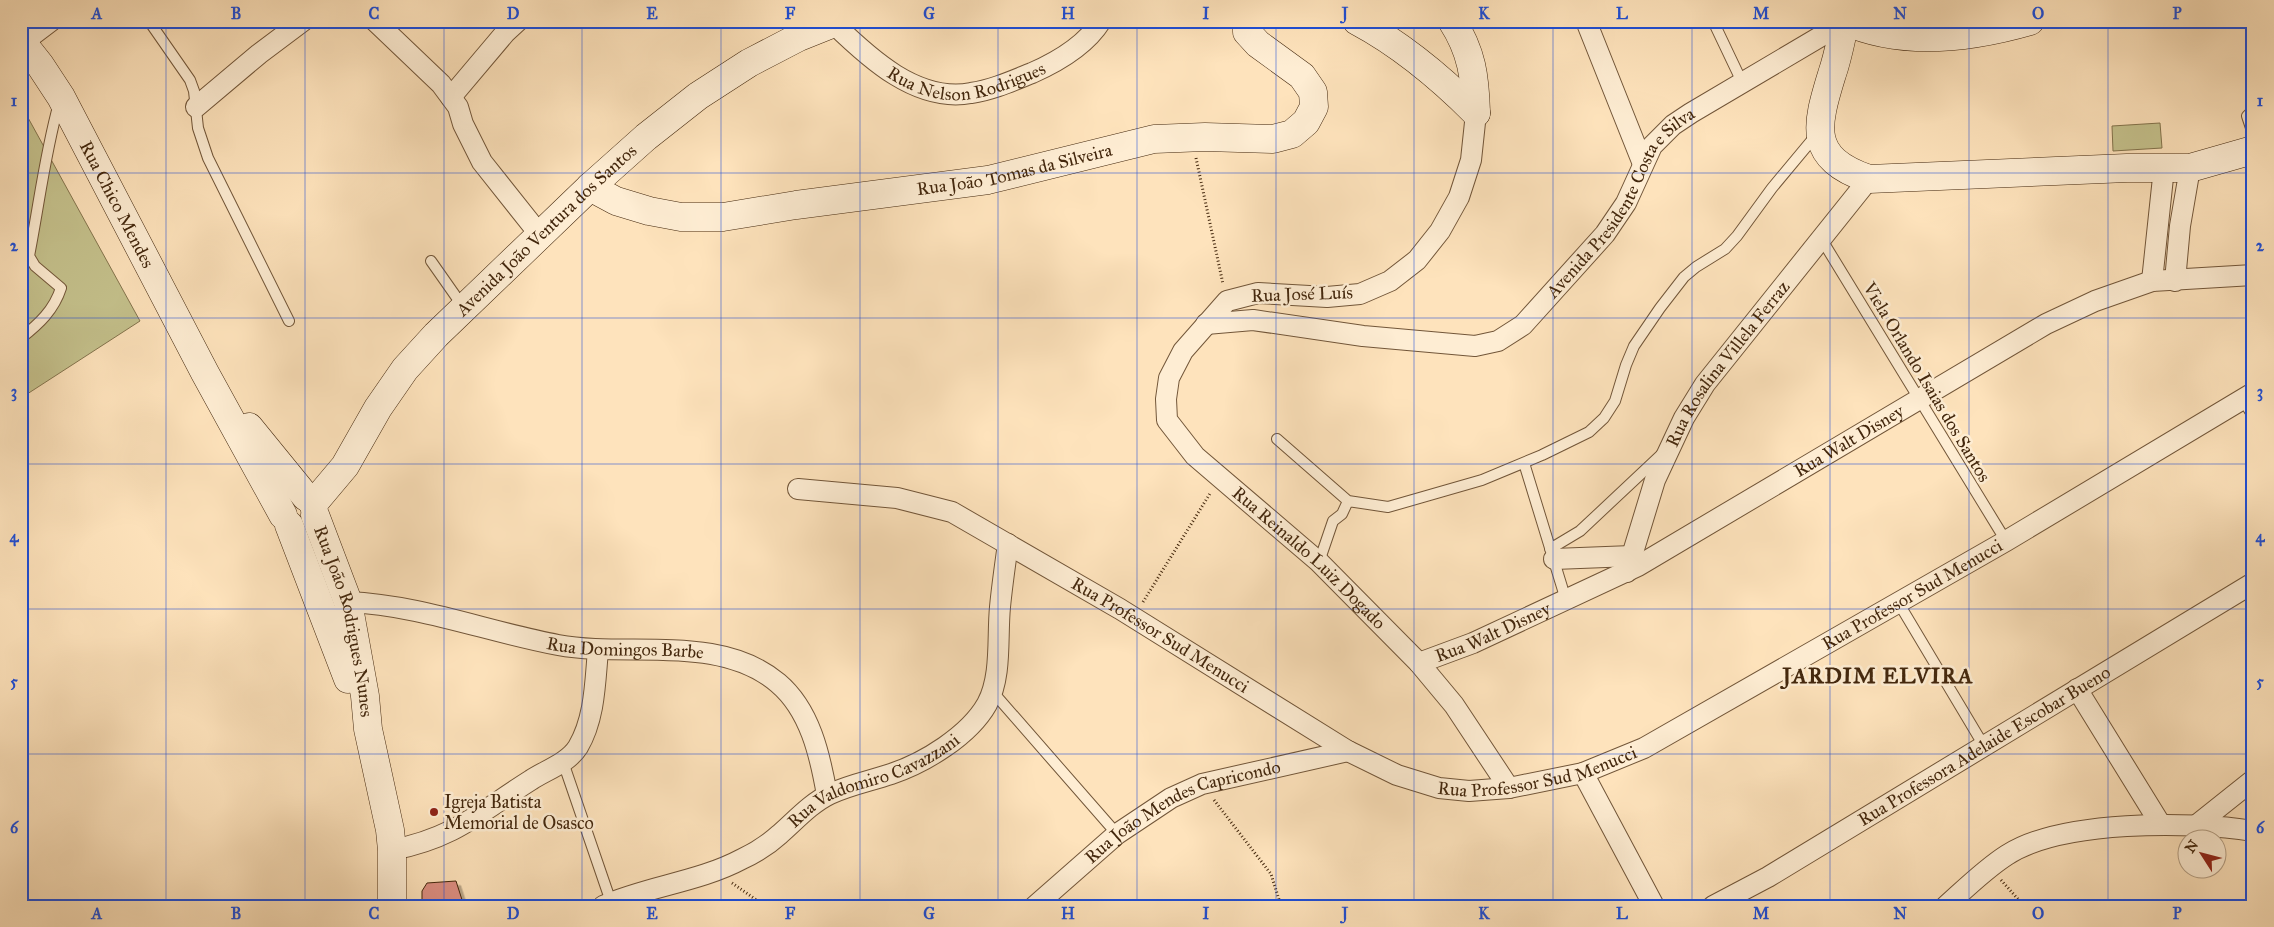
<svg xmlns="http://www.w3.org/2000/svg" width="2274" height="927" viewBox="0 0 2274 927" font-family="'IM FELL Great Primer',serif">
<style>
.green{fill:#c5c28d;stroke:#84744d}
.building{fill:#dd8f83;stroke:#43270d;filter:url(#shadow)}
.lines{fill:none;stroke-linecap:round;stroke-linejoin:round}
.lane-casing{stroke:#725639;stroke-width:12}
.street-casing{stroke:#725639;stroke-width:22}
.secondary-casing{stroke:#43270d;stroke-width:29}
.path{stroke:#43270d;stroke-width:3;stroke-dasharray:1 2.5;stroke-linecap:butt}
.lane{stroke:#feedd3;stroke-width:10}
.street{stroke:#feedd3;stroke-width:20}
.secondary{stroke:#feedd3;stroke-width:28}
.grid{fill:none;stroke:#1d4ed8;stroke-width:1;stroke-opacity:0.55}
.poi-dot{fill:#8f2418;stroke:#feedd3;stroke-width:2}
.labels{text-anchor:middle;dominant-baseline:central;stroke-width:5;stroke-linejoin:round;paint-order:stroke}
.street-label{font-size:18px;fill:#43270d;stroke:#feedd3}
.poi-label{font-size:18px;fill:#43270d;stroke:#feedd3;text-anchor:start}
.district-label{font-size:22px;font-weight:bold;letter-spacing:1px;fill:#43270d;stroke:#feedd3}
.neatline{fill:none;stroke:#1d4ed8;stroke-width:2}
.grid-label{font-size:16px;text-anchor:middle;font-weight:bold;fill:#1d4ed8}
</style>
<defs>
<filter id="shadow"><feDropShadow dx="4.5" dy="4.5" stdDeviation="0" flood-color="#0004"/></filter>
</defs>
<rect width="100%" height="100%" fill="#fee3bc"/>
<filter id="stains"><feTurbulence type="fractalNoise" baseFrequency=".004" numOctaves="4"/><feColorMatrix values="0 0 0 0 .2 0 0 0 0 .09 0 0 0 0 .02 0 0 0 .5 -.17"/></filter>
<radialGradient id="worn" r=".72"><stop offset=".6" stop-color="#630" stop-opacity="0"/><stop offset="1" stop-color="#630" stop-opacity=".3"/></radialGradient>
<path class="green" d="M21,105L140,321L21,398Z
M2160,123L2162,148L2113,151L2112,126Z"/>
<path class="building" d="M456,881L464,906H422V891L427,883Z"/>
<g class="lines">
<g class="lane-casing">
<path id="lane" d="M149,21L190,80L194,91L198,128L208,158L289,321
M1713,21L1742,82
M2252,111L2247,116L2253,134
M1822,240L2006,541
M431,261L464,308
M21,338C39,324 54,310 61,288L35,266L29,256C39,205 45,153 59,103
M2243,400L2253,416
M1277,439L1348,501L1388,507L1482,480L1542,455L1589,432L1604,418L1615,401L1626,365L1634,346L1660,308L1684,277L1696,267L1725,249L1737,236L1772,188L1817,134
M1524,463L1566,600
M1550,549L1580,531L1661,455
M1319,562L1333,521L1342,514L1348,501
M1898,602L1984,746
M992,691L1117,834
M563,762L611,902"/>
</g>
<g class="street-casing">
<g id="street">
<path d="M375,21L441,84L458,107L463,124L482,162L540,235"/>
<path d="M1586,21L1643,164"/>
<path id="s1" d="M834,24C869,58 917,103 971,93C992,90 1012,81 1032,73C1057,62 1086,45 1101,21"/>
<path d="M22,43L51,21"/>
<path d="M451,97L505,33L518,21"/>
<path d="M196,107L259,54L303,21"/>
<path id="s2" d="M1476,113L1471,160L1459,197L1440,231L1417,260L1390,281L1360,294L1327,297L1258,293L1227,301L1183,351L1169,378L1166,399L1167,420L1195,456L1319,562L1419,663L1454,705L1509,788"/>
<path d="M2152,281L2164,168"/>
<path d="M2175,281L2180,226L2190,168"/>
<path id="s3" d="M1206,324L1253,320L1363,336L1475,346L1498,341L1523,325L1605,234L1626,203L1652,146L1673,125L1691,113L1845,22"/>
<path id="s4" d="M798,489L897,498L952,512L1120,609L1348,751L1397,775L1439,788L1469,791L1509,788L1583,773L1644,748L2006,541L2253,393"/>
<path d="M1554,559L1632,556"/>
<path id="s5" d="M1627,572L1655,480L1684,418L1705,384L1869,179"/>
<path id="s6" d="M348,602C420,605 488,632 558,645C628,658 719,633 778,683C810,710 820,755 827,795"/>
<path id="s7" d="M1419,663L1473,643L1638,566L2046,324L2095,301L2152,281L2253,275"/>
<path d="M2077,689L2161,825"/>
<path d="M1583,773L1654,906"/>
<path d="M2194,827L2253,780"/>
<path d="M392,850C455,838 480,812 531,780C546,770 568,763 578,747C595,718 595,683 598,650"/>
<path id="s8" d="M603,906C648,886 699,882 742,859C755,853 769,844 780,834C795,821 811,803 830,794C849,785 870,781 891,774C924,763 969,736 987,704C1002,676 997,638 1000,607C1002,586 1005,565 1008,544"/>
<path id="s9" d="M1035,906L1117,834L1171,798L1202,784L1348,751"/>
<path id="s10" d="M1713,906L1768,877L2253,583"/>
<path d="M1946,906C1965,889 1985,869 2007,855C2061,820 2190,821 2253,831"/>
</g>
</g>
<g class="secondary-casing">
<g id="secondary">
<path d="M1357,21C1402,45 1440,77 1476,113"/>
<path d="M1452,21C1472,52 1475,77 1476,113"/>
<path d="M1845,21C1903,47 1971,38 2030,21"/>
<path d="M1845,22C1841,39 1838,57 1832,74C1816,126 1807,158 1869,179L2127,168H2190L2253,150"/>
<path id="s11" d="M21,41L40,65L61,97L205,373L283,515"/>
<path id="s12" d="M590,187L616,201L649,211L681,217H723L796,205L988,180L1154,139L1205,137L1273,139L1292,134L1306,122L1314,107L1313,92L1302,76L1258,44L1247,32V21"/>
<path d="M249,427L306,497"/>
<path id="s13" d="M313,504L345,466L378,408L405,369L436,335L590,187L646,137L698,96L749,63L799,37L839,21"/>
<path id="s14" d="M315,515L348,602L365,696L368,729L390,830L392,850V906"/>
<path d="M289,525L348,679"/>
</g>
</g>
<path class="path" d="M1196,158L1223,284
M1143,602L1211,492
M1214,800L1271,874L1281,906
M2001,880L2024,906
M732,883L765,906"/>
<use href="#lane" class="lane"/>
<use href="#street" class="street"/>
<use href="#secondary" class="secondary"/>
</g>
<path class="grid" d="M166,21V906M305,21V906M444,21V906M582,21V906M721,21V906M860,21V906M998,21V906M1137,21V906M1276,21V906M1414,21V906M1553,21V906M1692,21V906M1830,21V906M1969,21V906M2108,21V906M21,173H2253M21,318H2253M21,464H2253M21,609H2253M21,754H2253"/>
<circle class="poi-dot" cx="434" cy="812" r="5"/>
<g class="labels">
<g class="street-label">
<text stroke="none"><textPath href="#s1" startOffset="155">Rua Nelson Rodrigues</textPath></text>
<text stroke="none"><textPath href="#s12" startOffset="434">Rua João Tomas da Silveira</textPath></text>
<text stroke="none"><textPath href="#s11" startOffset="190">Rua Chico Mendes</textPath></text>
<text stroke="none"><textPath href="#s3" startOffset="482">Avenida Presidente Costa e Silva</textPath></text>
<text stroke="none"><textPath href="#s13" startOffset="362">Avenida João Ventura dos Santos</textPath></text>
<text transform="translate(1302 294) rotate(-2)">Rua José Luís</text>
<text stroke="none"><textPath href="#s5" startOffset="234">Rua Rosalina Villela Ferraz</textPath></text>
<text transform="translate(1927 382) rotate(59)">Viela Orlando Isaias dos Santos</text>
<text stroke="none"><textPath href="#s7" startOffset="485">Rua Walt Disney</textPath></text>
<text stroke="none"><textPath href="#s2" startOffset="701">Rua Reinaldo Luiz Dogado</textPath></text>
<text stroke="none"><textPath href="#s4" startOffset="1238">Rua Professor Sud Menucci</textPath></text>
<text stroke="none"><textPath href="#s14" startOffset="111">Rua João Rodrigues Nunes</textPath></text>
<text stroke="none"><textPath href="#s7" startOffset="80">Rua Walt Disney</textPath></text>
<text stroke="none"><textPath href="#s4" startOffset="398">Rua Professor Sud Menucci</textPath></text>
<text stroke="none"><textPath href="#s6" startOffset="282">Rua Domingos Barbe</textPath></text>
<text stroke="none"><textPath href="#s10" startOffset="315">Rua Professora Adelaide Escobar Bueno</textPath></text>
<text stroke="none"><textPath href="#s4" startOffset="818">Rua Professor Sud Menucci</textPath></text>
<text stroke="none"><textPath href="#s8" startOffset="302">Rua Valdomiro Cavazzani</textPath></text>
<text stroke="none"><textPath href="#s9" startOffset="179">Rua João Mendes Capricondo</textPath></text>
</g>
<g class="poi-label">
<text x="444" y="802">Igreja Batista<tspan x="444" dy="21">Memorial de Osasco</tspan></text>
</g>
<g class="district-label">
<text x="1878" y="675">JARDIM ELVIRA</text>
</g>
</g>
<rect width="2274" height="927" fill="none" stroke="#fee3bc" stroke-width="55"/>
<g transform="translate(2202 854) rotate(306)"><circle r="24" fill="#feedd3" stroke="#b39e84"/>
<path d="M0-4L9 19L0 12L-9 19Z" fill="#8f2418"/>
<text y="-8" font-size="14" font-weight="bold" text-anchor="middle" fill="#43270d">N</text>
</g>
<rect x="28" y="28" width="2218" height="872" class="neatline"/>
<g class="grid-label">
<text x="97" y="19">A</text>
<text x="236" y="19">B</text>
<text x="374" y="19">C</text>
<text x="513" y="19">D</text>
<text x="652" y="19">E</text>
<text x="790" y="19">F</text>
<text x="929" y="19">G</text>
<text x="1068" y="19">H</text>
<text x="1206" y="19">I</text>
<text x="1345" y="19">J</text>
<text x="1484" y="19">K</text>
<text x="1622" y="19">L</text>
<text x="1761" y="19">M</text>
<text x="1900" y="19">N</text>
<text x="2038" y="19">O</text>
<text x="2177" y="19">P</text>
<text x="14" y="106">1</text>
<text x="2260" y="106">1</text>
<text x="14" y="251">2</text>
<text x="2260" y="251">2</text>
<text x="14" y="397">3</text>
<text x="2260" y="397">3</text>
<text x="14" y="542">4</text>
<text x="2260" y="542">4</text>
<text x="14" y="687">5</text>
<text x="2260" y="687">5</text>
<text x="14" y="833">6</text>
<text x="2260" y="833">6</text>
<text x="97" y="919">A</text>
<text x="236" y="919">B</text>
<text x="374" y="919">C</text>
<text x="513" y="919">D</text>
<text x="652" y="919">E</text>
<text x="790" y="919">F</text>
<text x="929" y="919">G</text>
<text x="1068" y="919">H</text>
<text x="1206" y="919">I</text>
<text x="1345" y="919">J</text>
<text x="1484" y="919">K</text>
<text x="1622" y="919">L</text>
<text x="1761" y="919">M</text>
<text x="1900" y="919">N</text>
<text x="2038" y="919">O</text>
<text x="2177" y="919">P</text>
</g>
<rect width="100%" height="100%" filter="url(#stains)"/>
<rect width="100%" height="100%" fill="url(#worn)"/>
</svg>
